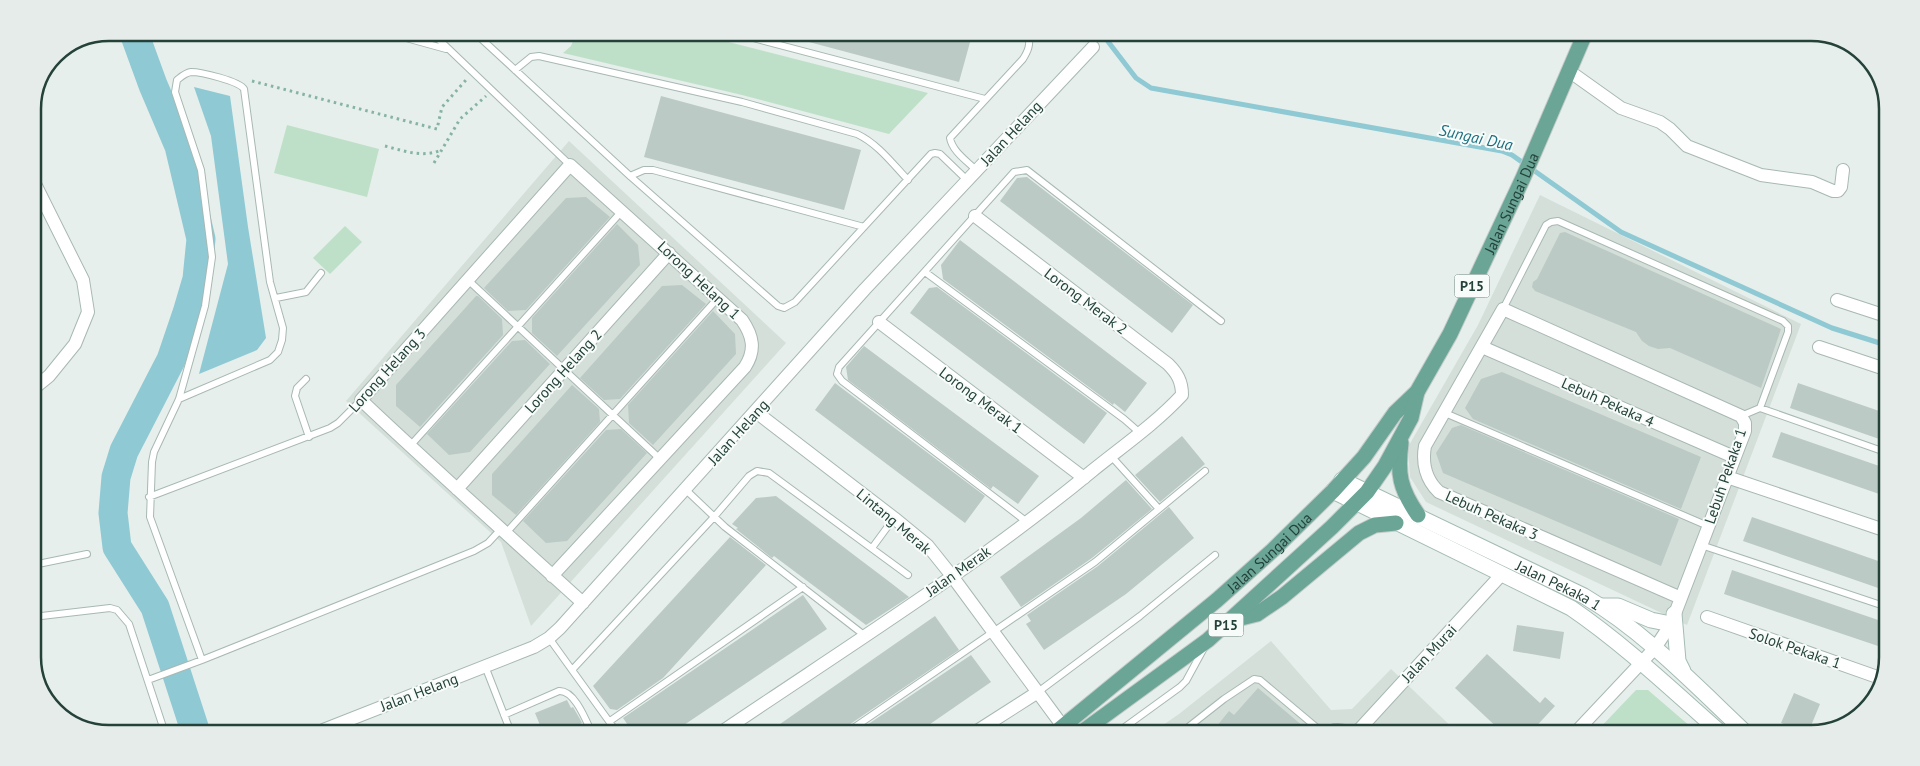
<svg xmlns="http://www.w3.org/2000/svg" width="1920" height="766" viewBox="0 0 1920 766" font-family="'PT Sans',sans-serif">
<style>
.built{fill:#d4dfda}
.green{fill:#bfe0c8}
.water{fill:#8ec9d4}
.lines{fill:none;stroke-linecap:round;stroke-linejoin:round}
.stream{stroke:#8ec9d4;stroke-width:5}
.river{stroke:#8ec9d4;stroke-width:29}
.building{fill:#bbcac4}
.service-casing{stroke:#a8b8b2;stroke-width:8}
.minor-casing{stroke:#a8b8b2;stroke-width:14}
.secondary-casing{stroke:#a4bbb3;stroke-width:17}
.primary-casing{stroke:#c2cac8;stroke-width:17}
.path{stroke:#86b3a5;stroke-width:3;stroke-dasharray:2.5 4;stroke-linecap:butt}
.service{stroke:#fff;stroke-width:6}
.minor{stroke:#fff;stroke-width:12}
.secondary{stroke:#fff;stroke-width:15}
.primary{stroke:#6aa596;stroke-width:15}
.labels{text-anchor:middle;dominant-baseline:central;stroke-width:4;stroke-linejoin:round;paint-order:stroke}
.shield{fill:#f7fbf9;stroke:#637a73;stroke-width:1}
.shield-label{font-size:14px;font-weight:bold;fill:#24423a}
.street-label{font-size:15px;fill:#24423a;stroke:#f7fbf9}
.water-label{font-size:16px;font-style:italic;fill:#1c6f80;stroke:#f7fbf9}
.rim{fill:none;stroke:#24423a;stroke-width:2.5}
</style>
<rect width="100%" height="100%" fill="#e6efeb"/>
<path class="built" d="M569,141L786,343L531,626L501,542L346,401Z
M1540,195L1801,324L1687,625L1426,502L1410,477L1408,447L1478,325Z
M1271,641L1331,710L1352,709L1391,669L1458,733L1153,732L1179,714Z"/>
<path class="green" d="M576,34H697L928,93L889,134L742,95L563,53L571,46Z
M287,125L379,149L367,197L274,173Z
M345,226L362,242L330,274L313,258Z
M1636,690H1648L1698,733H1595Z"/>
<path class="water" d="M194,87L230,96L248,227L266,338L257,350L199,374L228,264L211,136Z"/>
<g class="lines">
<path class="stream" d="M1103,35L1136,78L1151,88L1502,151L1512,155L1621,232L1832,328L1886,345"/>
<path class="river" d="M134,33L153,85L179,146L201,239L197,279L187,313L171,360L124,451L116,477L113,513L117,547L155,607L195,730"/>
</g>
<path class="building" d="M794,34H897L972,35L959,82L794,38Z
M661,96L861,150L844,210L644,157Z
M1027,177L1193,305L1172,333L1000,201L1017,178Z
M586,197L610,217L526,310L508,311L484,288L566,198Z
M617,224L638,245L640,265L557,356L532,333V318Z
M1565,232L1781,329L1761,388L1670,348L1658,349L1649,346L1642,341L1636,332L1535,291L1532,287L1533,282L1537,279L1560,233Z
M960,240L1147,383L1125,412L1114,403L1113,405L943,279L941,265Z
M682,285L706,304L620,399L604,400L580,378L662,286Z
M937,287L1107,413L1084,444L910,313L929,288Z
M476,296H478L502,319L503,335L420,427L396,406V385Z
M713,311L735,334L736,354L653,445L629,423L628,405Z
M525,340L550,364L470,452L449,455L427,434L512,341Z
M864,346L1039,476L1018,504L993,486L991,489L848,380L846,367Z
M1502,372L1701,457L1681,509L1473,419L1465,408L1481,379Z
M835,383L985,496L965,523L815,410Z
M1798,383L1885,413V441L1790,408Z
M572,385L599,409L600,422L516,515L492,495V474Z
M1461,425L1679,519L1661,566L1443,473L1436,453L1452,428Z
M621,429L647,453L567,541L546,543L523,521L606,430Z
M1781,432L1885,468V496L1772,457Z
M1182,436L1205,464L1160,502L1135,475Z
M1126,480L1152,509L1092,558L1021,607L1000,577L1081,518Z
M776,496L891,583L909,597L866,625L774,556L772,558L736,529L738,528L732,524L756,498Z
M1169,507L1194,538L1126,594L1044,650L1026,624L1031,621L1027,615L1098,566Z
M1752,517L1884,563V590L1743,541Z
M730,537L766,565L663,678L617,710L610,709L593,686Z
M1732,570L1884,622V648L1724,594Z
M803,595L827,629L675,731H632L623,718Z
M935,616L959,650L846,727L844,731H770Z
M1517,625L1564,632L1560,659L1513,651Z
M1487,654L1540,703L1545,697L1555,706L1530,733H1503L1455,688Z
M971,655L991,682L920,731H858Z
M1258,688L1310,732H1212L1229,711L1234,715Z
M1794,693L1820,704L1808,733L1781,723Z
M567,700L571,708L573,707L580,719L582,723L578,725L581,731L542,730L535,713Z"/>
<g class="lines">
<g class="service-casing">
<path id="service" d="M388,33L446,49
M432,33L570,165
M475,33L630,176L778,306L784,308L795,302L931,154L935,153L940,154L967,180
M738,34L985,99
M1092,35L1093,47
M515,70L531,57L539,56L742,102L857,134C878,144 892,163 908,180
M976,170C967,161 952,151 950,138L1023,59C1028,51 1031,44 1028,35
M630,176L644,170H653L864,227
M925,272L1124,419L1140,433
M469,281L659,458
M276,298L306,292L321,273
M1503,309L1546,225L1551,222L1558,221L1783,321L1788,326V332L1760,408L1741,416
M306,379L297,388L295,396L309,437
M179,399L270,360L278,352L282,340L283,328L270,282L244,89C239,81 201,72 191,72C185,73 182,76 177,80L175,92L201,170L212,257L205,306L179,399L154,452L152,462L150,517L202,660
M1760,408L1885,452
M1445,413L1708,526
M410,446L622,211
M1111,456L1159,509
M686,490L725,527L864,635
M149,497L330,428L338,423L361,400
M1027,522L842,381L837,374L839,367L1014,172L1027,170L1221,321
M506,533L718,298
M1701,545L1884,606
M872,548L894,518
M33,565L87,554
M33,617L110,608L117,610L129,624L164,730
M549,638L572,670L714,517L749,476L757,471L769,473L908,575
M485,666L510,730
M572,670L616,731
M148,680L202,660L474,551L488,543L501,529
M1038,692L1140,616L1215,555
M504,715L559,691C574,690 585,718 591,731
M610,721L803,587
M849,731L1095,562L1205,471
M1118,732L1180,687L1186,681L1204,648
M1182,732L1224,699L1254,679L1260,680L1322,732
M1323,732C1334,724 1345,727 1357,732"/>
</g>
<g class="minor-casing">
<path id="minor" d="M1569,71L1621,108L1660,122L1670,129L1687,146L1761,175L1812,182L1833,191H1838L1841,187L1843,170
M33,180L83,280L88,312L75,344L49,376L33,389
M1837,300L1886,316
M879,322L1084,478
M1482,347L1734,457
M1819,347L1885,369
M756,412L894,518L928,546L952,576L1067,732
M1727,477L1884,530
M457,489L669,253
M552,576L745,367C756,350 753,336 742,320L570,165L361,400C434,469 509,536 583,603
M1707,617L1883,679
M323,730L534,647L549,638L560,628L865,289L1093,47
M723,731C847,647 977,566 1092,471C1123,446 1155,424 1182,395C1182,381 1177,373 1168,364L975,216
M977,731L1038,692
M1357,732L1502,574
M1575,733L1655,648L1671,624L1681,598L1745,431V423L1741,416L1503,309L1425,446C1422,463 1426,480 1439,492L1681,598"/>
</g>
<g class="secondary-casing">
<g id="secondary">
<path id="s1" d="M1342,480L1584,596C1645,632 1695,685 1746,733"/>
<path d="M1333,491L1571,608C1625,645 1672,690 1721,733"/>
<path d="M1602,606H1618L1651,620L1671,624"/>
<path d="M1674,614L1678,661L1683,671"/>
</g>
</g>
<g class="primary-casing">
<g id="primary">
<path d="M1401,443C1397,474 1400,489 1418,515"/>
<path d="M1233,620L1257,614L1282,597L1359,533L1375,525L1396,523"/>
<path id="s2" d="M1056,732L1217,600L1273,550L1333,491L1364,457L1395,413L1417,392L1450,334L1523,178L1584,36"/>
<path d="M1082,732L1208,640L1332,527L1367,492L1385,466L1411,418L1417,392"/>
</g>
</g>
<path class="path" d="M252,81L437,129L442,107L466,80
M385,146C404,151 423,158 441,150
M434,163L460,119L486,96"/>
<use href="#service" class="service"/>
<use href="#minor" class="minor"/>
<use href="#secondary" class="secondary"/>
<use href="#primary" class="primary"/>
</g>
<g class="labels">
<g class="shield">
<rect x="1454.5" y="274.5" width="35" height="23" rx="4"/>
<rect x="1208.5" y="613.5" width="35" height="23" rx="4"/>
</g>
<g class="shield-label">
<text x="1472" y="286">P15</text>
<text x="1226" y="625">P15</text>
</g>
<g class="street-label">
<text transform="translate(1011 133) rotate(-47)">Jalan Helang</text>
<text stroke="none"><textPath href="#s2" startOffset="709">Jalan Sungai Dua</textPath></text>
<text transform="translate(699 280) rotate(43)">Lorong Helang 1</text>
<text transform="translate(1086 301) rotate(37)">Lorong Merak 2</text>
<text transform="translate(387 370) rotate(-48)">Lorong Helang 3</text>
<text transform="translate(563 371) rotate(-48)">Lorong Helang 2</text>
<text transform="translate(981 400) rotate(37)">Lorong Merak 1</text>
<text transform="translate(1608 402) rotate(24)">Lebuh Pekaka 4</text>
<text transform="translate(738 432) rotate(-48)">Jalan Helang</text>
<text transform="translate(1725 476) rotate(-71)">Lebuh Pekaka 1</text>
<text transform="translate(1492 515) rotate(24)">Lebuh Pekaka 3</text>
<text transform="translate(894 521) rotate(40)">Lintang Merak</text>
<text stroke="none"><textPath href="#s2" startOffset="279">Jalan Sungai Dua</textPath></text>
<text transform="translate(958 571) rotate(-35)">Jalan Merak</text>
<text stroke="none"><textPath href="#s1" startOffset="241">Jalan Pekaka 1</textPath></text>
<text transform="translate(1795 648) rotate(19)">Solok Pekaka 1</text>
<text transform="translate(1429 653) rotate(-47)">Jalan Murai</text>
<text transform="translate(419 692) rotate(-21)">Jalan Helang</text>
</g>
<g class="water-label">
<text transform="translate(1476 137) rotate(12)">Sungai Dua</text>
</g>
</g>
<path d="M0 0H1920V766H0ZM109 41H1811A68 68 0 0 1 1879 109V657A68 68 0 0 1 1811 725H109A68 68 0 0 1 41 657V109A68 68 0 0 1 109 41Z" fill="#e6ecea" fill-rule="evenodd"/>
<path class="rim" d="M109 41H1811A68 68 0 0 1 1879 109V657A68 68 0 0 1 1811 725H109A68 68 0 0 1 41 657V109A68 68 0 0 1 109 41Z"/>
</svg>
